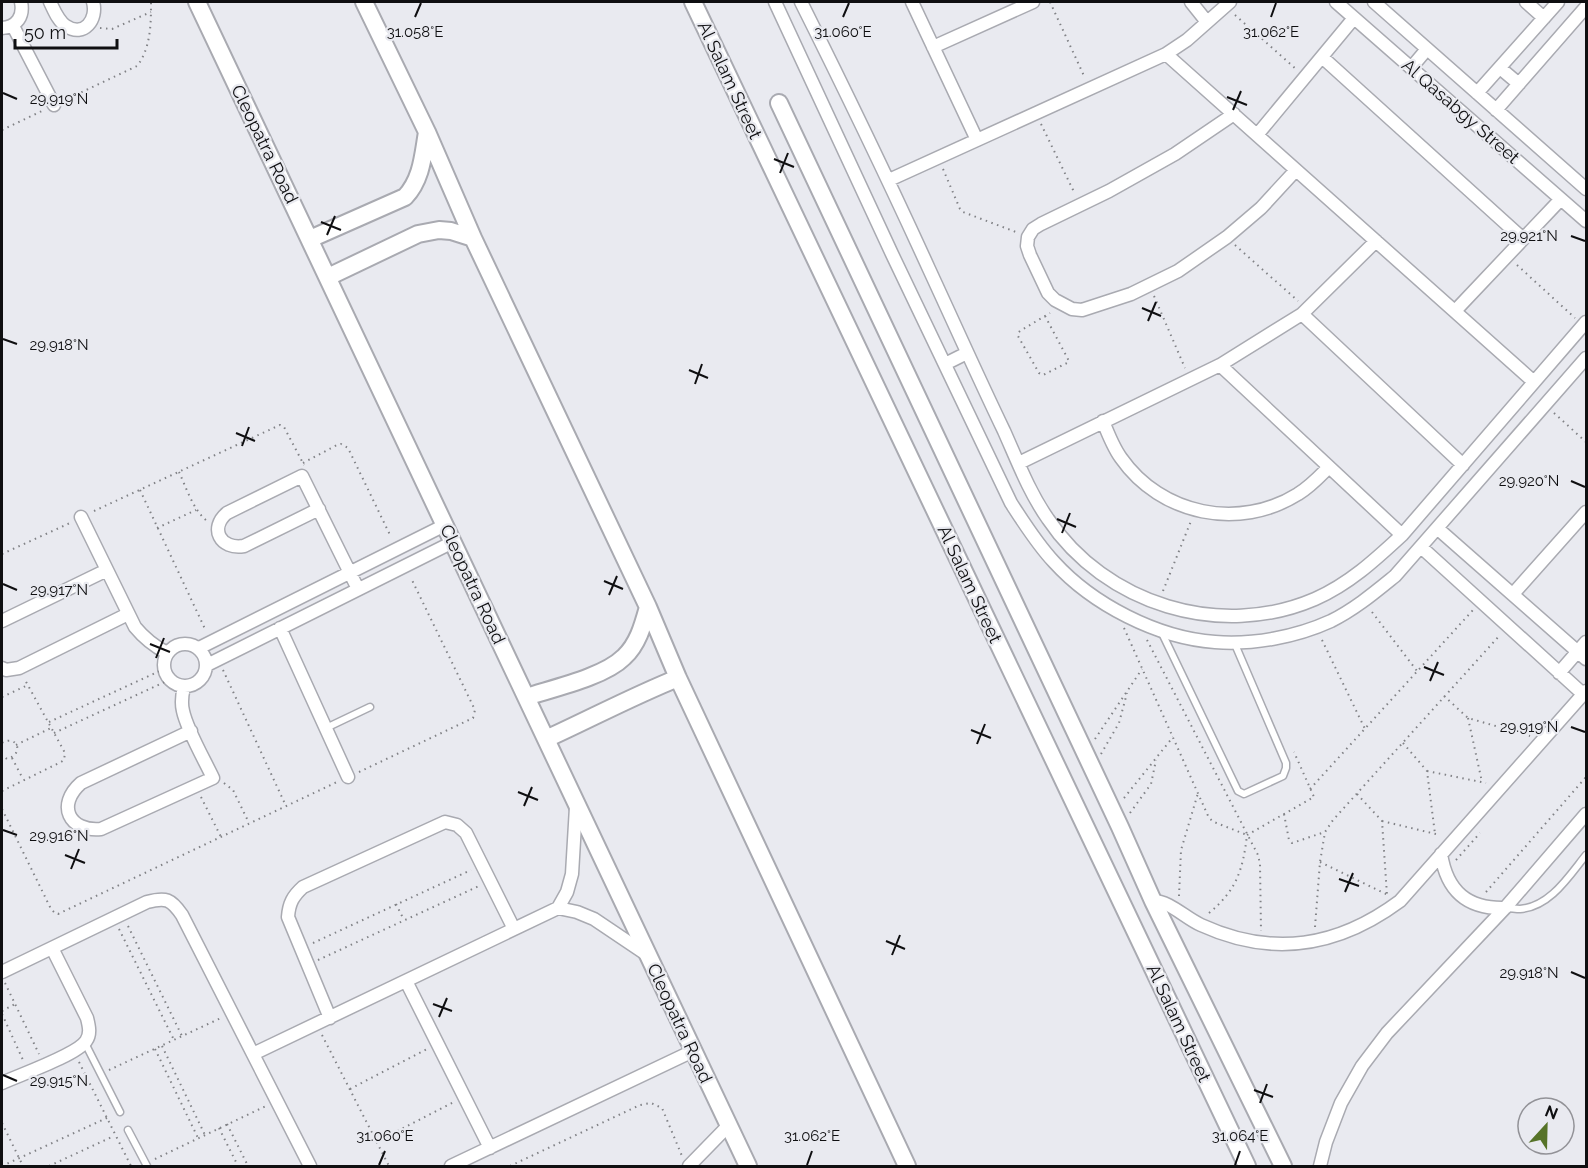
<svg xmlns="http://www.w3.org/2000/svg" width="1588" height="1168" viewBox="0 0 1588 1168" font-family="Raleway,sans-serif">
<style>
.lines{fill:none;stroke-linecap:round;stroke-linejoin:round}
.service-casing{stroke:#a9aab1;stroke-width:9}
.minor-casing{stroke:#a9aab1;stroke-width:15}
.secondary-casing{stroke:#a9aab1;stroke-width:20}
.path{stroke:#818286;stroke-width:2;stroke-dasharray:1.5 4.5;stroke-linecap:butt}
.service{stroke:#fff;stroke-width:6}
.minor{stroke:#fff;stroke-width:12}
.secondary{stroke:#fff;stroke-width:16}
.ticks{fill:none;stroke:#0f0f11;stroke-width:2}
.labels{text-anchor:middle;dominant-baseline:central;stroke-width:4.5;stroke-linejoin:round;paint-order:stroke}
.street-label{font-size:18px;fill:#0f0f11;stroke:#e9eaf0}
.ticks-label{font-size:15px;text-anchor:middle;fill:#0f0f11;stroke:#e9eaf0;stroke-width:4.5;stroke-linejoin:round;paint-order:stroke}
</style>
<rect width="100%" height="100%" fill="#e9eaf0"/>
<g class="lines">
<g class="service-casing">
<path id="service" d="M1161,631L1238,791L1244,794L1283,776L1286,768V763L1234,642
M326,728L370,707
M1506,908C1510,908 1516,909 1520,909C1550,907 1569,876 1586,855
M85,1043L120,1112
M128,1130L147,1166"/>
</g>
<g class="minor-casing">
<path id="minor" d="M50,2C54,10 58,21 66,26C84,38 98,19 93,2
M775,2L892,254L1011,503C1024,523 1037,544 1054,562C1092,604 1157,638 1215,642C1253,645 1296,637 1331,621C1355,609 1374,593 1395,576L1586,358
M801,2C845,90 888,179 929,269C954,323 978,377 1004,431C1017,460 1029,492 1048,519C1105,604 1220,640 1315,599C1349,584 1375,560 1402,535L1586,322
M912,2L977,140
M1191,2L1207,22
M1336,2L1586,221
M1374,2L1586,189
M1526,2L1544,18
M13,26L54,105
M2,28C17,27 24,16 21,2
M933,47L1033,2
M1166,54L1534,382
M1322,57L1523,239
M1411,68L1427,49
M1500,68L1519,84
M1477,93L1558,2
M1496,110L1586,7
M1234,114L1175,154L1109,191L1041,224L1033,229L1028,237L1027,246L1030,255L1048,293L1055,300L1072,309L1082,310L1131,294L1178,271L1227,237L1261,208L1296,170
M1257,135L1354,18
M889,180L1166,54L1187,40L1230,2
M1455,311L1561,199
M1302,314L1463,465
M945,364L967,353
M1220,365L1402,535
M1103,421C1108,434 1113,447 1121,458C1161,515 1239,531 1298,494C1310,487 1319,477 1329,467
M1019,463L1220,365L1302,314L1376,241
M319,509L244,546C220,550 209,528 227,513L302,476L358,589
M81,517L135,627C144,638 154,646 167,653
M1437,528L1586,659
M1421,547L1583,694
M1513,594L1586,512
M2,621L107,570
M280,628L348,777
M164 665a21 21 0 1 1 42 0a21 21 0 1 1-42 0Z
M199,648L445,525
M207,665L453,542
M2,668L6,670L19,668L128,614
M1559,673L1586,642
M184,687C182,695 181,703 183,711C187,730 204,759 213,778L101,829C69,832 56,805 81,783L191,731
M1441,854C1447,892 1468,909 1505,908
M1153,901C1170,901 1185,918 1201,925C1273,958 1338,947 1400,901L1586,691
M558,908L577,912L594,919L646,954
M2,972L147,902C166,897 171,899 182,915L310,1166
M406,981L490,1148
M330,1018L288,917C289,903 293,896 303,887L445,822L457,825L466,833L514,929
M253,1054L558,908L567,892L572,874L576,807
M2,1083C19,1075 77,1055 86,1041C91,1034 89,1026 87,1018L52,948
M451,1166L693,1051
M689,1166L728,1126
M1320,1166L1326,1142L1341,1103L1362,1066L1387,1033L1505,908L1586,814"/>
</g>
<g class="secondary-casing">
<path id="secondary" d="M197,2L748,1166
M364,2L427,132L473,238L648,607L678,678L907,1166
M693,2L1247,1166
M779,103L1120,827L1153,901L1283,1166
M310,239L405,197C422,179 423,155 427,132
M328,277L418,234L439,230L451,231L473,238
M526,697C554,688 604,677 624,657C638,644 643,625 648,607
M546,739C590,719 633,696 678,678"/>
</g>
<path class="path" d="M1050,2L1085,78
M1235,15L1296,69
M100,28L112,29L151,12
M65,100L137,66C151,48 151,23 151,2
M1041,124L1075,194
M2,130L44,110
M943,169L960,209L963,212L1016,232
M1235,245L1298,301
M1517,265L1575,318
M1154,296L1185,368
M1045,316L1069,361L1067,363L1043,375L1039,373L1018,336V333L1020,331L1050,313
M1554,413L1586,442
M303,463L337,445L341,444L348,448L391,537
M179,472C186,487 193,510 207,521
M140,490L206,631
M94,511L280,425L284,427L304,465
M157,528L196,510
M2,554L70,523
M1163,591L1191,521
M1372,612L1417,671
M1124,628L1209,818L1214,822L1247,835
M1147,640L1258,855L1260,864L1261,931
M1322,640L1365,729
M223,670L286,806
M1444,696L1468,718L1530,736
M2,697L28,685
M1468,718L1482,782
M49,722L164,669
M54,733L169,680
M1095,739L1142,669
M2,743C17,734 25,754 7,759L2,755
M1403,743L1427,771L1435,834
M16,745L51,728
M1101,754L1119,723L1127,693
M12,758L23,779
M1427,771L1486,783
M359,772L473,718L475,710L411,578
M224,783L233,790L249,823
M1310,789L1473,610
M2,791L61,762L64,760L65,753L24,678
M1357,794L1382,821L1387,895
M201,797L221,837
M1124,798L1173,737
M2,809L51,909L54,912L58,914L337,782
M1130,813L1151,784L1156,760
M1284,814L1289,840L1292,843L1325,832L1333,820L1500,635
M1382,821L1440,835
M1247,835L1314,797L1294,752
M1456,860L1480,833
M1320,862L1388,895
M1486,892L1586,777
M1179,896L1181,850L1198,793
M396,904L404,920
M1209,913C1237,890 1243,869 1247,835
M128,926L182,1036
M1315,927L1320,862L1325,832
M119,929L174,1040
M313,943L471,870
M318,960L479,886
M5,983L39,1054
M2,1011L15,1004
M2,1014L23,1060
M322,1035L389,1166
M162,1046L205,1135
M155,1049L198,1138
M79,1062L131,1166
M109,1070L221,1018
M350,1089L427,1049
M2,1123L23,1166
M227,1124L248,1166
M219,1128L238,1166
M376,1142L454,1102
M155,1159L266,1106
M2,1166L111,1116
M49,1166L114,1136
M510,1166L640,1105L651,1103L662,1108L682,1156"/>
<use href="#service" class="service"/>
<use href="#minor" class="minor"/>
<use href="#secondary" class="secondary"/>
</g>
<path class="ticks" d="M415,17L421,3M843,17L849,3M1271,17L1276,3M3,93L17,99M1227,97L1247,105M1233,110L1241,91M774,159L794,167M780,173L788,153M321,222L341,230M327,235L335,216M1571,236L1585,241M1142,308L1161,316M1148,321L1156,302M3,339L17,344M689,370L708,378M695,384L702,364M236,433L255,441M242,446L249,427M1571,481L1585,487M1057,519L1076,527M1062,533L1070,513M604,581L623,589M3,584L17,590M609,595L617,576M150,644L170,652M156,658L164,638M1424,667L1444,675M1430,681L1438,662M1571,727L1585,732M971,730L991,738M977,744L985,724M518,792L538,800M524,806L532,787M3,830L17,835M65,855L85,863M71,869L79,849M1339,879L1359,886M1345,892L1353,873M886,941L905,949M892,955L900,935M1571,972L1585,978M433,1004L452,1011M439,1017L447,998M3,1075L17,1081M1254,1090L1273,1097M1260,1103L1267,1084M379,1165L385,1151M807,1165L812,1151M1235,1165L1240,1151"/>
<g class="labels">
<g class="street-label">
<text transform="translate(730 80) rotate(65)">Al Salam Street</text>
<text transform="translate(1461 111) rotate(41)">Al Qasabgy Street</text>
<text transform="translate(265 144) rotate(64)">Cleopatra Road</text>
<text transform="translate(473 584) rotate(65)">Cleopatra Road</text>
<text transform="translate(970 584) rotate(65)">Al Salam Street</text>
<text transform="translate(680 1023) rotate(65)">Cleopatra Road</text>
<text transform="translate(1179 1023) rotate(65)">Al Salam Street</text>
</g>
</g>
<g class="ticks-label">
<text x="415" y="37">31.058°E</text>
<text x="843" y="37">31.060°E</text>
<text x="1271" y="37">31.062°E</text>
<text x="59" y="104">29.919°N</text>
<text x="1529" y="241">29.921°N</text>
<text x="59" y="350">29.918°N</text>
<text x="1529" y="486">29.920°N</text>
<text x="59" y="595">29.917°N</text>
<text x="1529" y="732">29.919°N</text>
<text x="59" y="841">29.916°N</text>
<text x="1529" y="978">29.918°N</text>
<text x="59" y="1086">29.915°N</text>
<text x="385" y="1141">31.060°E</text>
<text x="812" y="1141">31.062°E</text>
<text x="1240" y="1141">31.064°E</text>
</g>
<rect width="1588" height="1168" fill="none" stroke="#0f0f11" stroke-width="6"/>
<g transform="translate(1546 1126) rotate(22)"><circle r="28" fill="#e9eaf0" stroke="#929297" stroke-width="1.5"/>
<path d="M0-4.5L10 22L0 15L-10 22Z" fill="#567328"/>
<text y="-9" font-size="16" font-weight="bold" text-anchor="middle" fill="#0f0f11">N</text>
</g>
<path d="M15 39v9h102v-9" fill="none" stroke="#0f0f11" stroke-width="3"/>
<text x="24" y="39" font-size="18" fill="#0f0f11" stroke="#e9eaf0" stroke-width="4.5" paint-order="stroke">50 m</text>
</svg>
